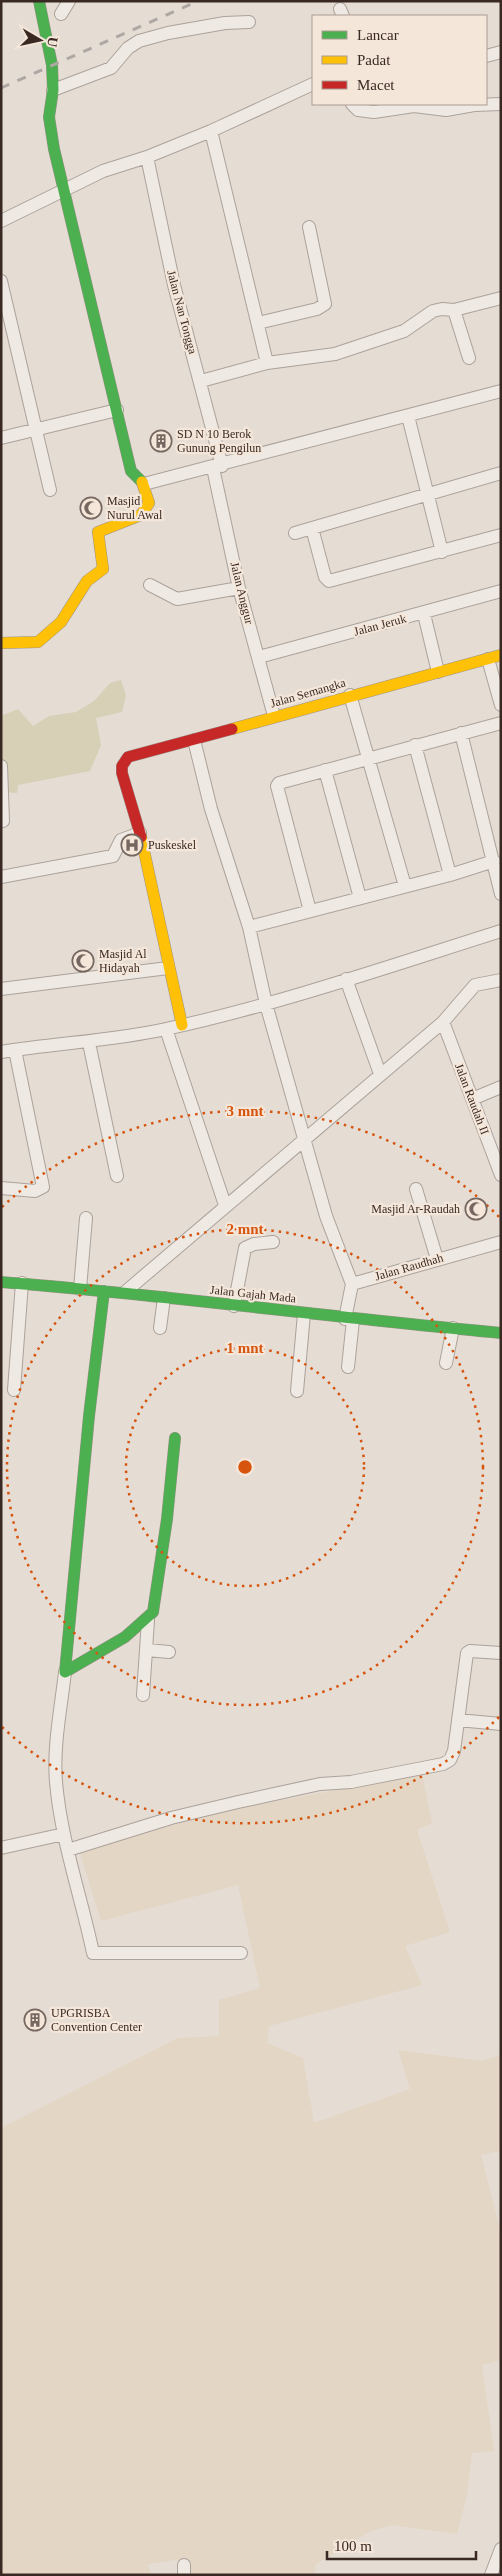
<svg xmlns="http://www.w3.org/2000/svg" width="502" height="2576" viewBox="0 0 502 2576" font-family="Georgia,serif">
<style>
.farmland{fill:#e3d6c4}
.green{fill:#d7d0b6}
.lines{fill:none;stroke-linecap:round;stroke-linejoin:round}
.street-casing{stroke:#aba29b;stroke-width:14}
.fast-casing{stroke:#9b918a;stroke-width:12}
.slow-casing{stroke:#9b918a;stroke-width:12}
.jam-casing{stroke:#9b918a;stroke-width:12}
.street{stroke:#eee9e3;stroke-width:12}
.fast{stroke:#4caf50;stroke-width:11}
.slow{stroke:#ffc107;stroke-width:11}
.jam{stroke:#c62828;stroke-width:11}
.rail{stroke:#aea7a3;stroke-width:3;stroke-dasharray:9 9;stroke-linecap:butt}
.ring{fill:none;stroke:#d7540e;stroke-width:2.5;stroke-dasharray:2.5 5}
.labels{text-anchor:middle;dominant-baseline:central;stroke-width:4.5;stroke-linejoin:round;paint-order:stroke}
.street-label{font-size:12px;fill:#3a2822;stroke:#f4e7da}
.poi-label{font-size:12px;fill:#3a2822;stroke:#f4e7da;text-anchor:start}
.centre{fill:#d7540e;stroke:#f4e7da;stroke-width:2.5}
.ring-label{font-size:15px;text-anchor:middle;font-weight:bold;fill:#d7540e;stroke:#f4e7da;stroke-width:4.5;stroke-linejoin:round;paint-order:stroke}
</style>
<rect width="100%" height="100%" fill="#e5dcd3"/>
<path class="farmland" d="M422,1774L432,1823L417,1830L450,1932L405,1946L422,1985L269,2026L267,2043L303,2058L314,2123L410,2089L398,2050L482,2061L501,2055V2151L481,2155L501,2233V2360L482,2365L494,2451L472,2453L467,2495L457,2534L392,2525L369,2532L315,2565V2575H187L186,2561L176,2560L148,2564L151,2575H1V2128L178,2038L219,2036V2000L260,1988L238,1885L101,1921L80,1853L209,1814Z"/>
<path class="green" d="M121,680L126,695L122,712L96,718L101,745L90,771L18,785L17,793L1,792V716L18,709L33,726L49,716L76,712L94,701L110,683Z"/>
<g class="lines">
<g class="street-casing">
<path id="street" d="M340,9L343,16
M61,14L69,1
M486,56L501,52
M53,90L111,68L128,48L139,41L168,33L225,23L249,22
M352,104L358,110L374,112L414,106L446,110L474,105L501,104
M211,131L267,363
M147,157L174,285L222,466
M1,221L103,171L147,157L211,131L313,84
M1,281L50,490
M454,310L469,358
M258,323L317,309L325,304L309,227
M201,381L267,363L335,354L404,331L433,311L442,309L454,310L501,298
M408,416L442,552
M1,438L117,410
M213,468L239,588L274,716
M144,484L501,391
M312,528L325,577L329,581L501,535
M295,533L501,473
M150,585L177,599L239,588
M424,614L438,672
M259,657L501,591
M488,659L501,705
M350,695L405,886
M461,733L501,894
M194,740L211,809L249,927L266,1004L326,1216L352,1284
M415,745L450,875
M1,766L3,821
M325,770L360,898
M1,877L113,856L121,840L140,833
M310,911L277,786L279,783L501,723
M249,927L450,875L494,861
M346,979L380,1074
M1,989L168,968
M443,1022L501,1175
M166,1029L225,1205
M89,1043L117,1176
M1,1052C56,1043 112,1041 166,1029C280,1004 390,966 501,931
M472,1099L501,1087
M1,1188L35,1191L43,1187L15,1050
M416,1189L437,1259
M80,1289L86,1218
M125,1292L443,1022L475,985L501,980
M234,1306L245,1248L254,1244L273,1242
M345,1319L352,1284L501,1242
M160,1328L164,1298
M446,1363L453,1328
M348,1367L353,1320
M14,1390L22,1283
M297,1391L304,1314
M147,1650L169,1652
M65,1672C61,1708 53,1746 56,1782C61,1840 81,1896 93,1953H241
M143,1695L148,1620
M458,1720L501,1724
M1,1848L64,1834
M68,1850L171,1818L238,1802L320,1784L351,1782L443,1764L450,1760L454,1751L467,1653L470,1651L501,1653
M184,2565V2575
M491,2575L501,2549"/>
</g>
<g class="fast-casing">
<path id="fast" d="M39,1L52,65L53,90L49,117L54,149L131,471L142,482
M1,1282C168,1295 334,1318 501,1333
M104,1291L89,1416L65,1672L125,1637L153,1612L167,1519L175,1438"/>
</g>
<g class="slow-casing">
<path id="slow" d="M1,643L38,642L61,622L87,581L103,569L98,532L141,515L149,503L142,482
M232,729L501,655
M141,837L182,1025"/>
</g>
<g class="jam-casing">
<path id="jam" d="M141,837L122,773V766L128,757L232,729"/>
</g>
<use href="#street" class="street"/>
<use href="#fast" class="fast"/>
<use href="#slow" class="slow"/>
<use href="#jam" class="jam"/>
<path class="rail" d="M1,88L198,1"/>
</g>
<g class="ring">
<circle cx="245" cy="1467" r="119"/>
<circle cx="245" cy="1467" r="238"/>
<path d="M499 1717A356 356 0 0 1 2 1727M2 1207A356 356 0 0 1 499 1217"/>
</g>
<defs>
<g id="building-ring" transform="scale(1.125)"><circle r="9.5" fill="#f4e7da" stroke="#766760" stroke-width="1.5"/><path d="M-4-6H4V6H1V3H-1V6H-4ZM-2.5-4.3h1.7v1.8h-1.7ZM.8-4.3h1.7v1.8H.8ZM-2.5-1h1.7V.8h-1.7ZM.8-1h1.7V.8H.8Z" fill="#766760"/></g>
<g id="mosque-ring" transform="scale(1.125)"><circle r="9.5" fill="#f4e7da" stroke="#766760" stroke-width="1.5"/><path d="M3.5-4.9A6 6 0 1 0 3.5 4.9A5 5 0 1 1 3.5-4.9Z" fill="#766760"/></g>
<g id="hospital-ring" transform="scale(1.125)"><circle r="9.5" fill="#f4e7da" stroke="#766760" stroke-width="1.5"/><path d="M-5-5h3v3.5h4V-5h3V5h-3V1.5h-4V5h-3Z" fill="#766760"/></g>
</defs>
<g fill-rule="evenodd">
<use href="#building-ring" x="161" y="441"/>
<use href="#mosque-ring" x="91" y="508"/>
<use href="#hospital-ring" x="132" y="845"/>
<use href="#mosque-ring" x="83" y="961"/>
<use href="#mosque-ring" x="476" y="1209"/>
<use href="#building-ring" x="35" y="2020"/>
</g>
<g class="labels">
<g class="street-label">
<text transform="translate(182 312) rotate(75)">Jalan Nan Tongga</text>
<text transform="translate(242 593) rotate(76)">Jalan Anggur</text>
<text transform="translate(380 625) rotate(-15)">Jalan Jeruk</text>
<text transform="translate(308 693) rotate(-16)">Jalan Semangka</text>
<text transform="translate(472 1099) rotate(69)">Jalan Raudah II</text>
<text transform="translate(409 1267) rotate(-16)">Jalan Raudhah</text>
<text transform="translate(253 1294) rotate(6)">Jalan Gajah Mada</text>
</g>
<g class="poi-label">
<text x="177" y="434">SD N 10 Berok<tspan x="177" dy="14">Gunung Pengilun</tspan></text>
<text x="107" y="501">Masjid<tspan x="107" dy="14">Nurul Awal</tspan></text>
<text x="148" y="845">Puskeskel</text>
<text x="99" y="954">Masjid Al<tspan x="99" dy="14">Hidayah</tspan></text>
<text x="460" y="1209" text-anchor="end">Masjid Ar-Raudah</text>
<text x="51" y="2013">UPGRISBA<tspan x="51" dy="14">Convention Center</tspan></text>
</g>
</g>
<circle cx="245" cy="1467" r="8" class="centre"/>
<g class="ring-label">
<text x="245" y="1116">3 mnt</text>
<text x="245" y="1234">2 mnt</text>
<text x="245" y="1353">1 mnt</text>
</g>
<rect width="502" height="2576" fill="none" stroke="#3a2822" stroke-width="5"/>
<rect x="312" y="15" width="175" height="90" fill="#f4e7da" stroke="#aa9b90"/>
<rect x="322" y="31" width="25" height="8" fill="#4caf50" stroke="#aa9b90"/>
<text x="357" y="40" font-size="15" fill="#3a2822">Lancar</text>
<rect x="322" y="56" width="25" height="8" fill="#ffc107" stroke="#aa9b90"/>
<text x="357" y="65" font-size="15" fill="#3a2822">Padat</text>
<rect x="322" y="81" width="25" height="8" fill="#c62828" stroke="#aa9b90"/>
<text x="357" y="90" font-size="15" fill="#3a2822">Macet</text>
<g transform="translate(40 40) rotate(99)" stroke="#f4e7da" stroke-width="4" paint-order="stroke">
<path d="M0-4L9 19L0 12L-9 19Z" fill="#3a2822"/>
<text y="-8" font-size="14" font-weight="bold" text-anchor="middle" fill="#3a2822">U</text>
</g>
<path d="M327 2551v8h149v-8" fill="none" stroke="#3a2822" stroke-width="2.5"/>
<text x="334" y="2551" font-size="15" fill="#3a2822" stroke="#f4e7da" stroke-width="4" paint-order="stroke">100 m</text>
</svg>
